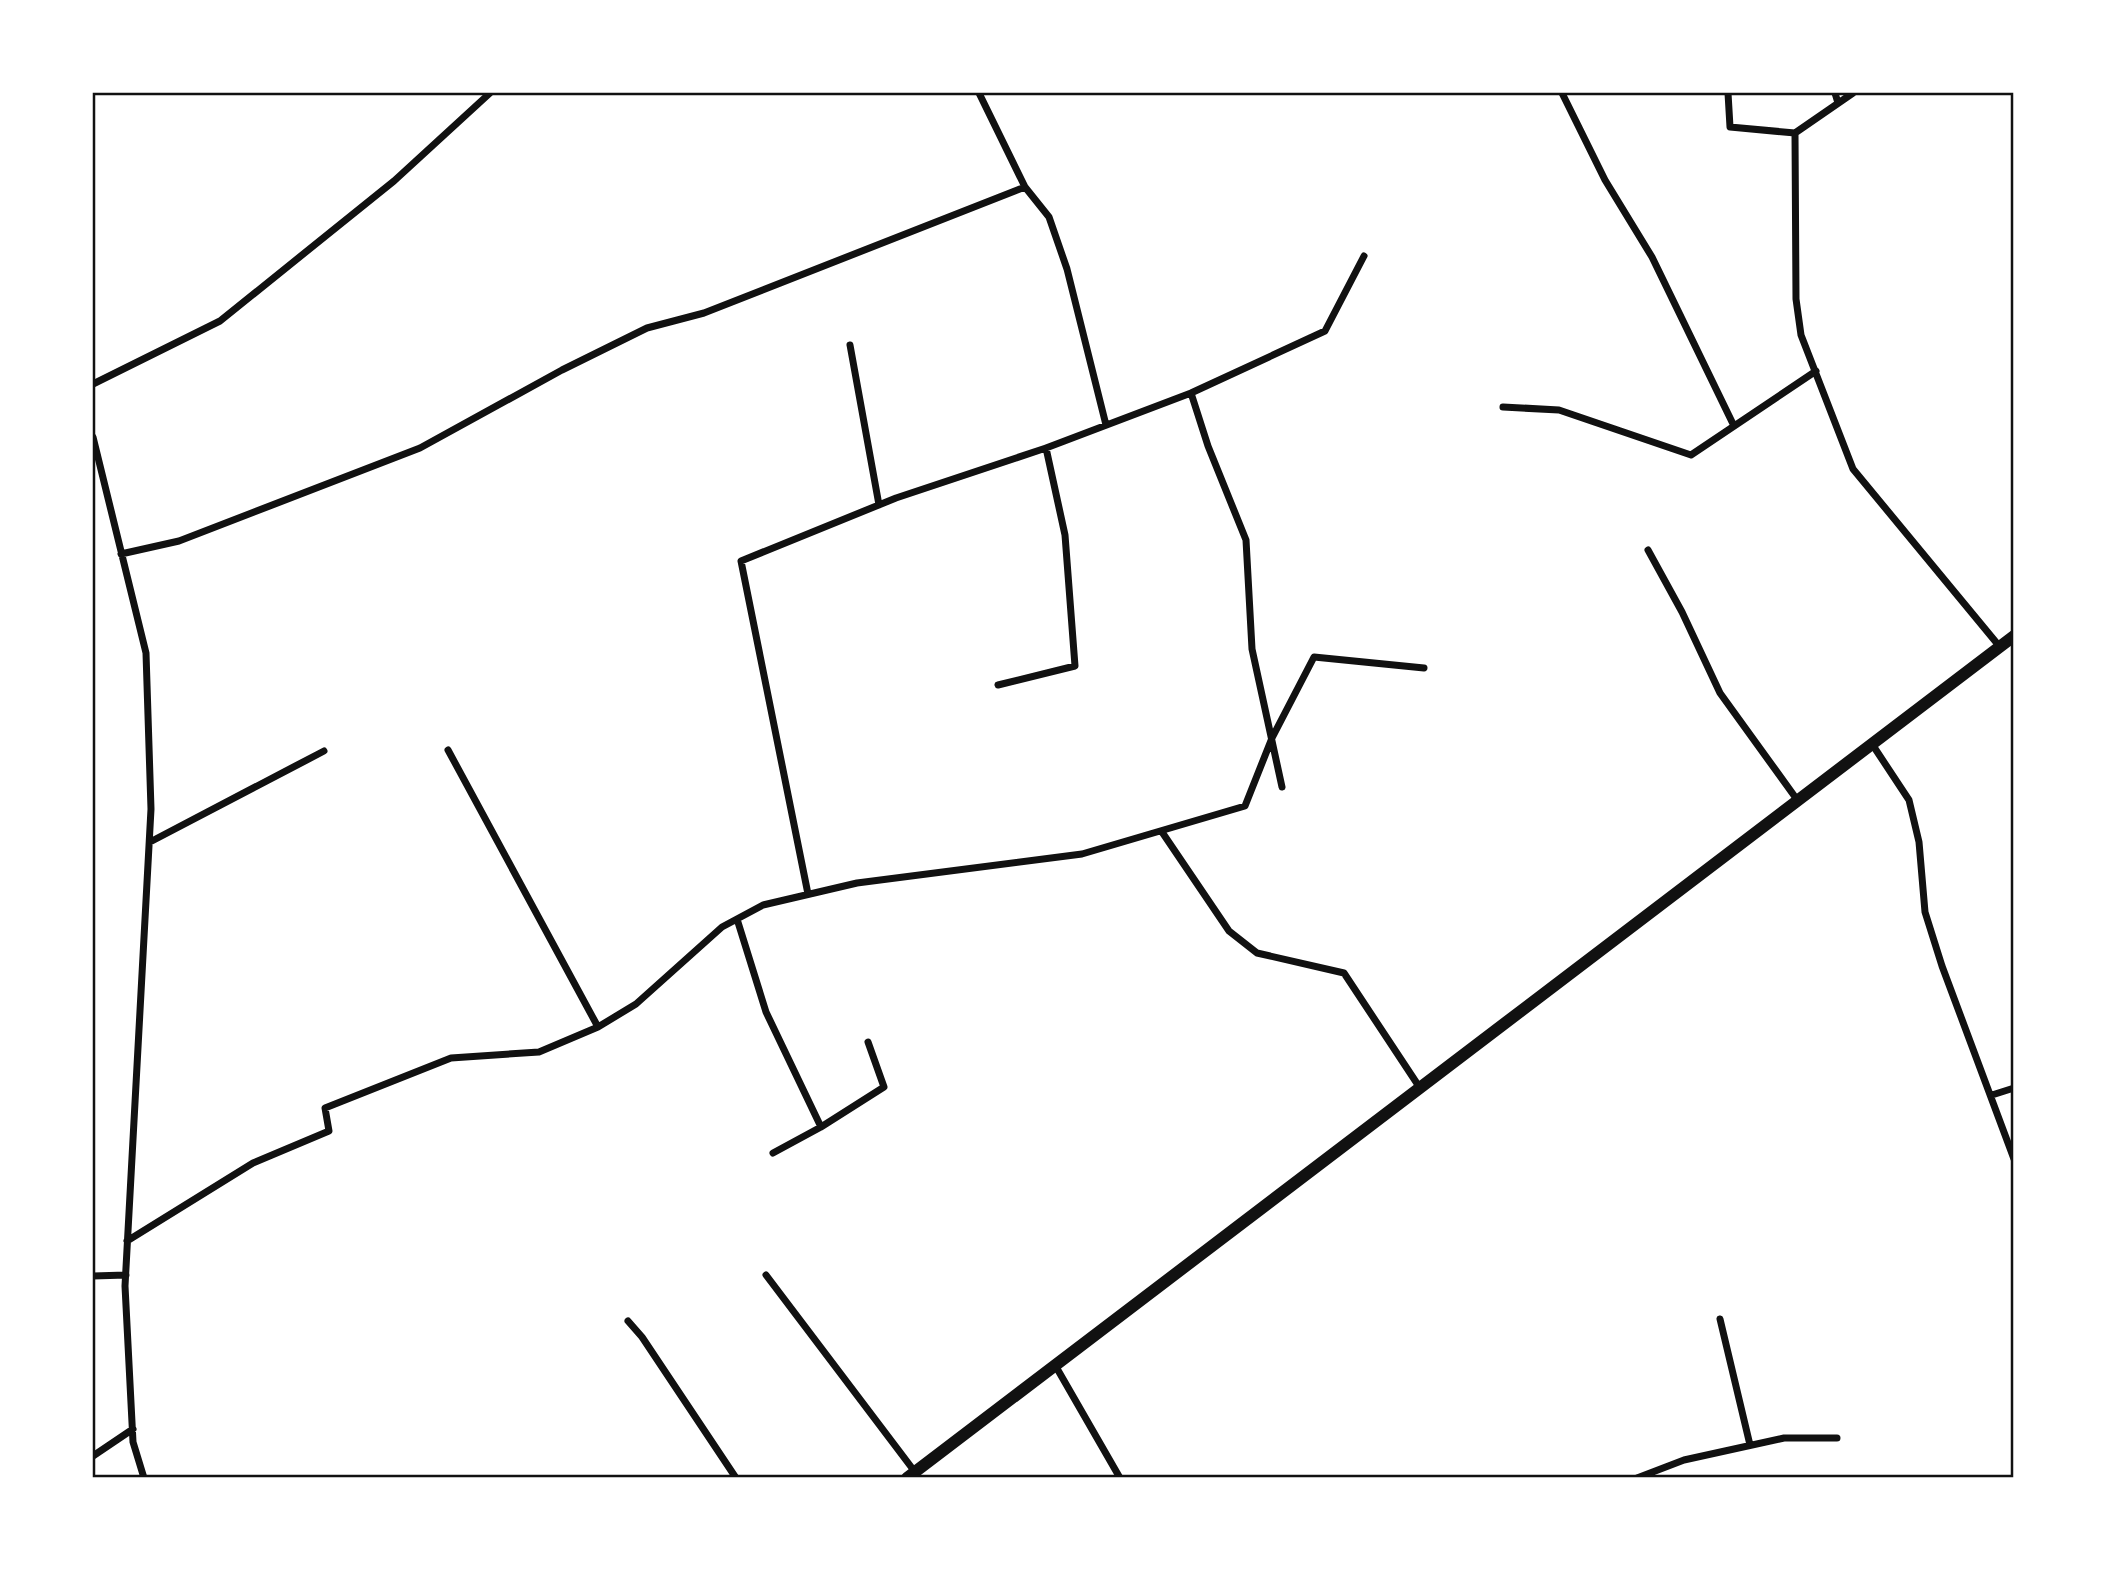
<svg xmlns="http://www.w3.org/2000/svg" width="2107" height="1571" viewBox="0 0 2107 1571" font-family="Helvetica,sans-serif">
<style>
.lines{fill:none;stroke-linecap:round;stroke-linejoin:round}
.minor{stroke:#111;stroke-width:7}
.tertiary{stroke:#111;stroke-width:12}
.neatline{fill:none;stroke:#111;stroke-width:2.5}
</style>
<rect width="100%" height="100%" fill="#fff"/>
<g class="lines">
<path class="minor" d="M979,93L1025,187L1049,217L1067,269L1106,425
M1562,93L1605,180L1652,257L1734,426
M1728,93L1730,127L1795,133
M1835,93L1838,103
M1853,93L1795,133L1796,299L1801,335L1853,469L2000,647
M850,345L879,505
M93,384L220,321L394,181L490,93
M1191,393L1208,446L1246,540L1252,649L1282,787
M1503,407L1559,410L1691,455L1816,371
M93,437L146,653L151,809L125,1286L133,1442L144,1478
M1648,550L1682,612L1720,693L1798,801
M121,554L179,541L420,448L562,370L647,328L704,313L1025,187
M998,685L1075,666L1065,535L1046,448
M1872,744L1909,800L1919,842L1925,912L1942,966L2014,1159
M448,750L598,1027
M1162,832L1229,931L1257,953L1344,973L1420,1088
M150,842L324,751
M808,894L741,561L896,498L1046,448L1191,393L1325,331L1364,256
M737,919L766,1012L821,1127
M1992,1095L2014,1088
M773,1153L821,1127L884,1087L868,1042
M127,1241L253,1163L329,1131L325,1108L451,1058L539,1052L598,1027L636,1004L722,927L763,905L857,883L1082,854L1245,806L1272,738L1314,657L1424,668
M766,1275L915,1472
M93,1276L126,1275
M1720,1319L1750,1445
M628,1321L642,1337L736,1478
M1055,1365L1120,1478
M93,1456L133,1429
M1637,1478L1684,1460L1784,1438H1837"/>
<path class="tertiary" d="M907,1478L2014,636"/>
</g>
<rect width="2107" height="1571" fill="none" stroke="#ffffff" stroke-width="189"/>
<rect x="94" y="94" width="1918" height="1382" class="neatline"/>
</svg>
